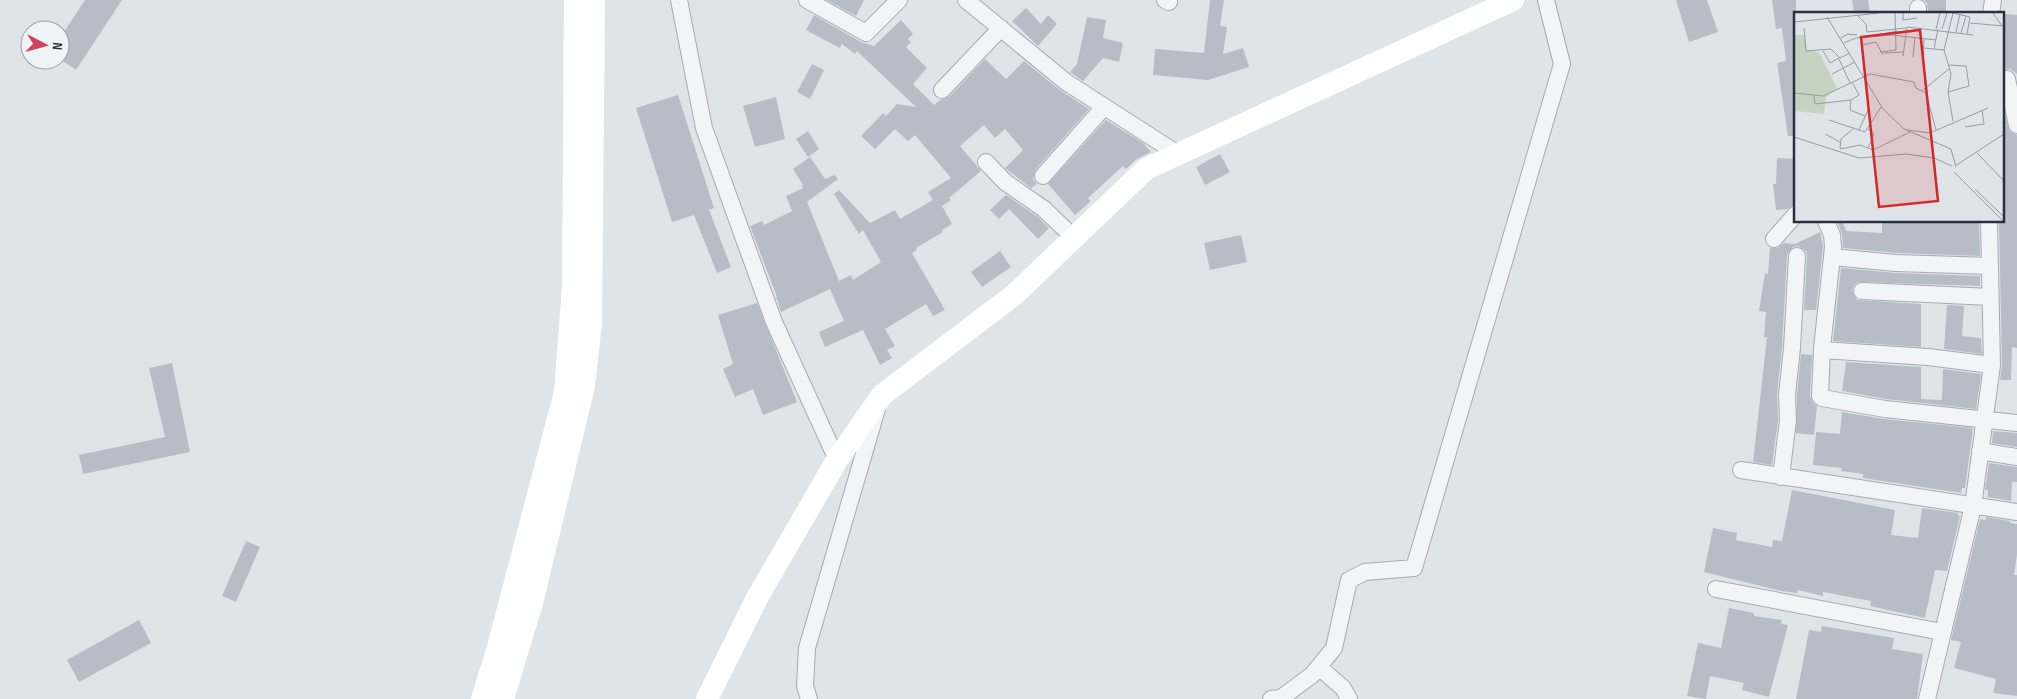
<svg xmlns="http://www.w3.org/2000/svg" width="2017" height="699" viewBox="0 0 2017 699" font-family="'Sofia Sans Condensed',sans-serif">
<style>
.building{fill:#b7bdc6}
.lines{fill:none;stroke-linecap:round;stroke-linejoin:round}
.street-casing{stroke:#a4abb3;stroke-width:18}
.street{stroke:#f2f4f7;stroke-width:16}
.secondary{stroke:#fff;stroke-width:22}
.inset-road{fill:none;stroke:#969ca6;stroke-width:1}
.view{fill:#d62828;fill-opacity:0.15;stroke:#d62828;stroke-width:2.5}
.inset-edge{fill:none;stroke:#283141;stroke-width:2.5}
</style>
<rect width="100%" height="100%" fill="#dfe4e9"/>
<path class="building" d="M85,0H122L76,70L60,59V38Z
M827,0H864L856,16Z
M1210,0H1224L1220,26L1227,27L1223,54L1243,48L1249,67L1208,80L1153,75L1155,49L1204,53Z
M1676,0H1707L1718,32L1689,42Z
M1772,0H1796V136H1788L1777,63L1786,61L1782,28L1776,29Z
M1852,0H1868L1870,14H1854Z
M1924,0H1946V14H1928L1927,3Z
M1026,8L1041,24L1048,15L1057,24L1038,46L1012,21Z
M2003,14L2017,15V74L2010,69L2003,70Z
M814,15L861,42L874,46L901,20L913,34L908,39L911,42L906,47L927,68L913,84L934,105L940,100L949,97L985,59L1006,79L1024,61L1060,90L1089,109L1036,169L1033,179L1037,184L1031,188L1005,168L1023,150L1005,129L995,138L984,125L960,146L981,171L949,198L951,200L942,206L952,224L942,230L943,232L916,248L917,250L912,253L945,310L933,316L926,304L885,329L895,346L887,350L892,358L880,365L863,330L825,347L819,332L844,321L830,289L781,312L776,297H777L750,226L762,221L764,225L792,211L786,196L803,188L802,186L803,185L793,169L810,157L825,179L835,175L838,179L807,202L839,281L851,275L853,280L881,262L863,230L859,234L834,194L839,190L870,223L895,210L900,219L933,200L928,192L951,178L915,135L908,141L895,129L875,149L861,136L883,113L886,116L897,104L916,107L857,51L855,54L842,44L840,48L806,30Z
M1087,17L1106,20L1103,38L1123,43L1119,62L1103,58L1083,81L1070,72L1077,64Z
M812,64L824,70L810,99L797,92Z
M678,95L714,208L709,210L731,267L717,273L694,215L672,222L636,108Z
M776,97L785,139L755,147L743,106Z
M2004,111L2009,131L2017,135V348L2012,347L2011,380H2000L2002,365L1999,221H2003Z
M1106,120L1143,143L1151,152L1137,159L1126,169L1123,166L1088,198L1091,201L1075,215L1048,184Z
M808,131L819,149L808,157L796,139Z
M1220,154L1230,172L1205,185L1196,167Z
M1777,158L1796,159V204L1787,209L1776,210L1773,184H1776Z
M1006,195L1038,217L1049,228L1038,239L1009,209L999,219L990,210Z
M1842,221L1846,231L1882,233V221H1979L1980,256L1897,253L1843,248L1842,234L1838,223Z
M1820,232L1823,247L1816,310H1804L1807,257L1806,251L1798,246L1793,247L1787,255L1782,347L1777,394L1778,420L1772,465L1753,462L1767,337H1764L1766,312L1759,311L1765,273L1768,274L1770,248H1778L1784,243L1795,244Z
M1241,235L1247,262L1210,270L1204,243Z
M1000,251L1011,267L982,287L971,272Z
M1841,268L1896,273L1980,276V286L1858,282L1854,285L1852,291L1857,300L1921,304V347L1833,341Z
M757,303L797,402L763,415L753,389L735,397L723,369L733,364L718,315Z
M1947,305L1964,306L1962,336L1981,338L1982,354L1944,349Z
M1801,354L1812,355L1810,396L1813,403L1817,406L1814,435L1796,433L1797,395Z
M1846,362L1921,367V399L1942,400L1943,369L1981,374L1976,409L1886,399L1842,391Z
M172,363L190,452L83,474L79,455L165,437L149,368Z
M1842,412L1884,419L1973,428L1965,488H1962L1961,493L1863,478V474L1841,471L1842,468L1813,465L1816,432L1840,434Z
M1993,431L2017,433V447L1992,443Z
M1989,463L2017,467V482H2012L2011,501L1988,497V490H1985Z
M1792,490L1895,510L1891,535L1918,538L1922,508L1958,513V515L1960,516L1947,571L1935,570L1925,618L1870,606L1871,601L1823,592V596L1798,590L1797,593L1781,591L1704,572L1713,528L1737,533L1736,540L1772,547L1773,540L1782,541Z
M1986,517L2010,521V523L2017,524V554L2014,575H2017V696L1993,693L1996,679L1954,668L1961,642L1951,640L1980,519L1986,520Z
M246,541L260,547L236,602L222,596Z
M1729,608L1754,613V616L1782,620L1781,624L1788,625L1769,697L1742,690L1744,683L1710,676L1706,699L1687,696L1698,643L1721,648Z
M139,620L151,643L79,682L67,660Z
M1822,626L1894,638L1892,649L1923,654L1917,699H1796L1809,630L1821,632Z"/>
<g class="lines">
<g class="street-casing">
<path id="street" d="M679,0L704,128L774,322L837,460
M807,0L866,33L899,0
M966,0L1066,82L1178,154
M1165,0L1169,2
M1918,8V14
M1991,14L1993,0
M2007,79L2017,125
M942,90L1001,28
M986,162L1005,182L1044,209L1074,238
M1043,176L1104,107
M1826,221L1832,235L1833,247L1822,348L1820,396L1822,398L1885,409L2017,423
M1774,239L1796,214
M1832,257L1896,263L1990,266
M1862,291L1991,297
M1822,350L1928,357L1992,365
M1980,451L2017,457
M1741,470L2017,512
M1781,477L1788,420L1787,395L1792,348L1797,256
M1716,589L1942,632
M1319,667L1343,688L1349,699
M809,699L805,686L807,648L877,409
M1271,699L1281,698L1312,675L1334,648L1349,580L1365,572L1414,568L1562,64L1546,0
M1927,699L1973,506L1992,365L1989,221"/>
</g>
<use href="#street" class="street"/>
<path class="secondary" d="M482,699L498,647L565,392L573,286L575,0
M503,699L532,603L584,386L591,323L594,0
M707,699L757,598L837,460L882,395L1014,295L1146,169L1513,0"/>
</g>
<g transform="translate(1794 12)">
<rect width="210" height="210" fill="#dfe4e9"/>
<path d="M0,18L1,23H11L13,38L25,40L43,76L32,85L30,102L0,99Z" fill="#c6d3c0"/>
<path class="inset-road" d="M109,1V8L123,6M159,1L176,5L173,22M199,1L208,14M63,3L72,12L73,20M33,5L89,97L110,117L157,137L162,155M0,10L85,1M176,11L210,14M10,16L12,39L37,37L46,46L56,41M142,17L146,1M148,17L153,1M73,20L112,16M162,20L166,2M167,21L172,4M74,25L103,19M47,26L54,22L63,23M50,31L62,26L98,23L142,28M68,33L82,30L89,43M130,36L150,38M140,37L144,17M29,39L36,51L45,46M86,40L102,38L101,1M90,41L109,40M109,44L113,15L179,23M119,45L121,25M129,46L130,27M45,47L56,71M38,62L61,50M129,78L156,56M154,80L175,74L172,54L155,53M0,81L29,84L76,62L120,70L122,76L132,81L142,118M20,84L21,92L57,88L65,83L58,70M57,88L56,98L71,104M35,108L71,120L87,95M159,109L154,80L157,62L150,38L159,1M171,115L190,112L188,98M65,118L75,96M113,118L136,121L194,96M31,122L46,130M0,125L65,146L112,142L140,146L158,154M46,136L47,127L59,117M74,136L80,122L74,117M46,137L66,133L79,138L116,120M183,141L210,169M161,154L210,122M160,160L209,209M181,177L210,205"/>
<path class="view" d="M126,18L144,189L85,195L67,25Z"/>
<rect width="210" height="210" class="inset-edge"/>
</g>
<g transform="translate(45 45) rotate(96)"><circle r="24" fill="#eff2f7" stroke="#9fa5ae"/>
<path d="M0-4L9 19L0 12L-9 19Z" fill="#d34059"/>
<text y="-8" font-size="14" font-weight="bold" text-anchor="middle" fill="#283141">N</text>
</g>
</svg>
